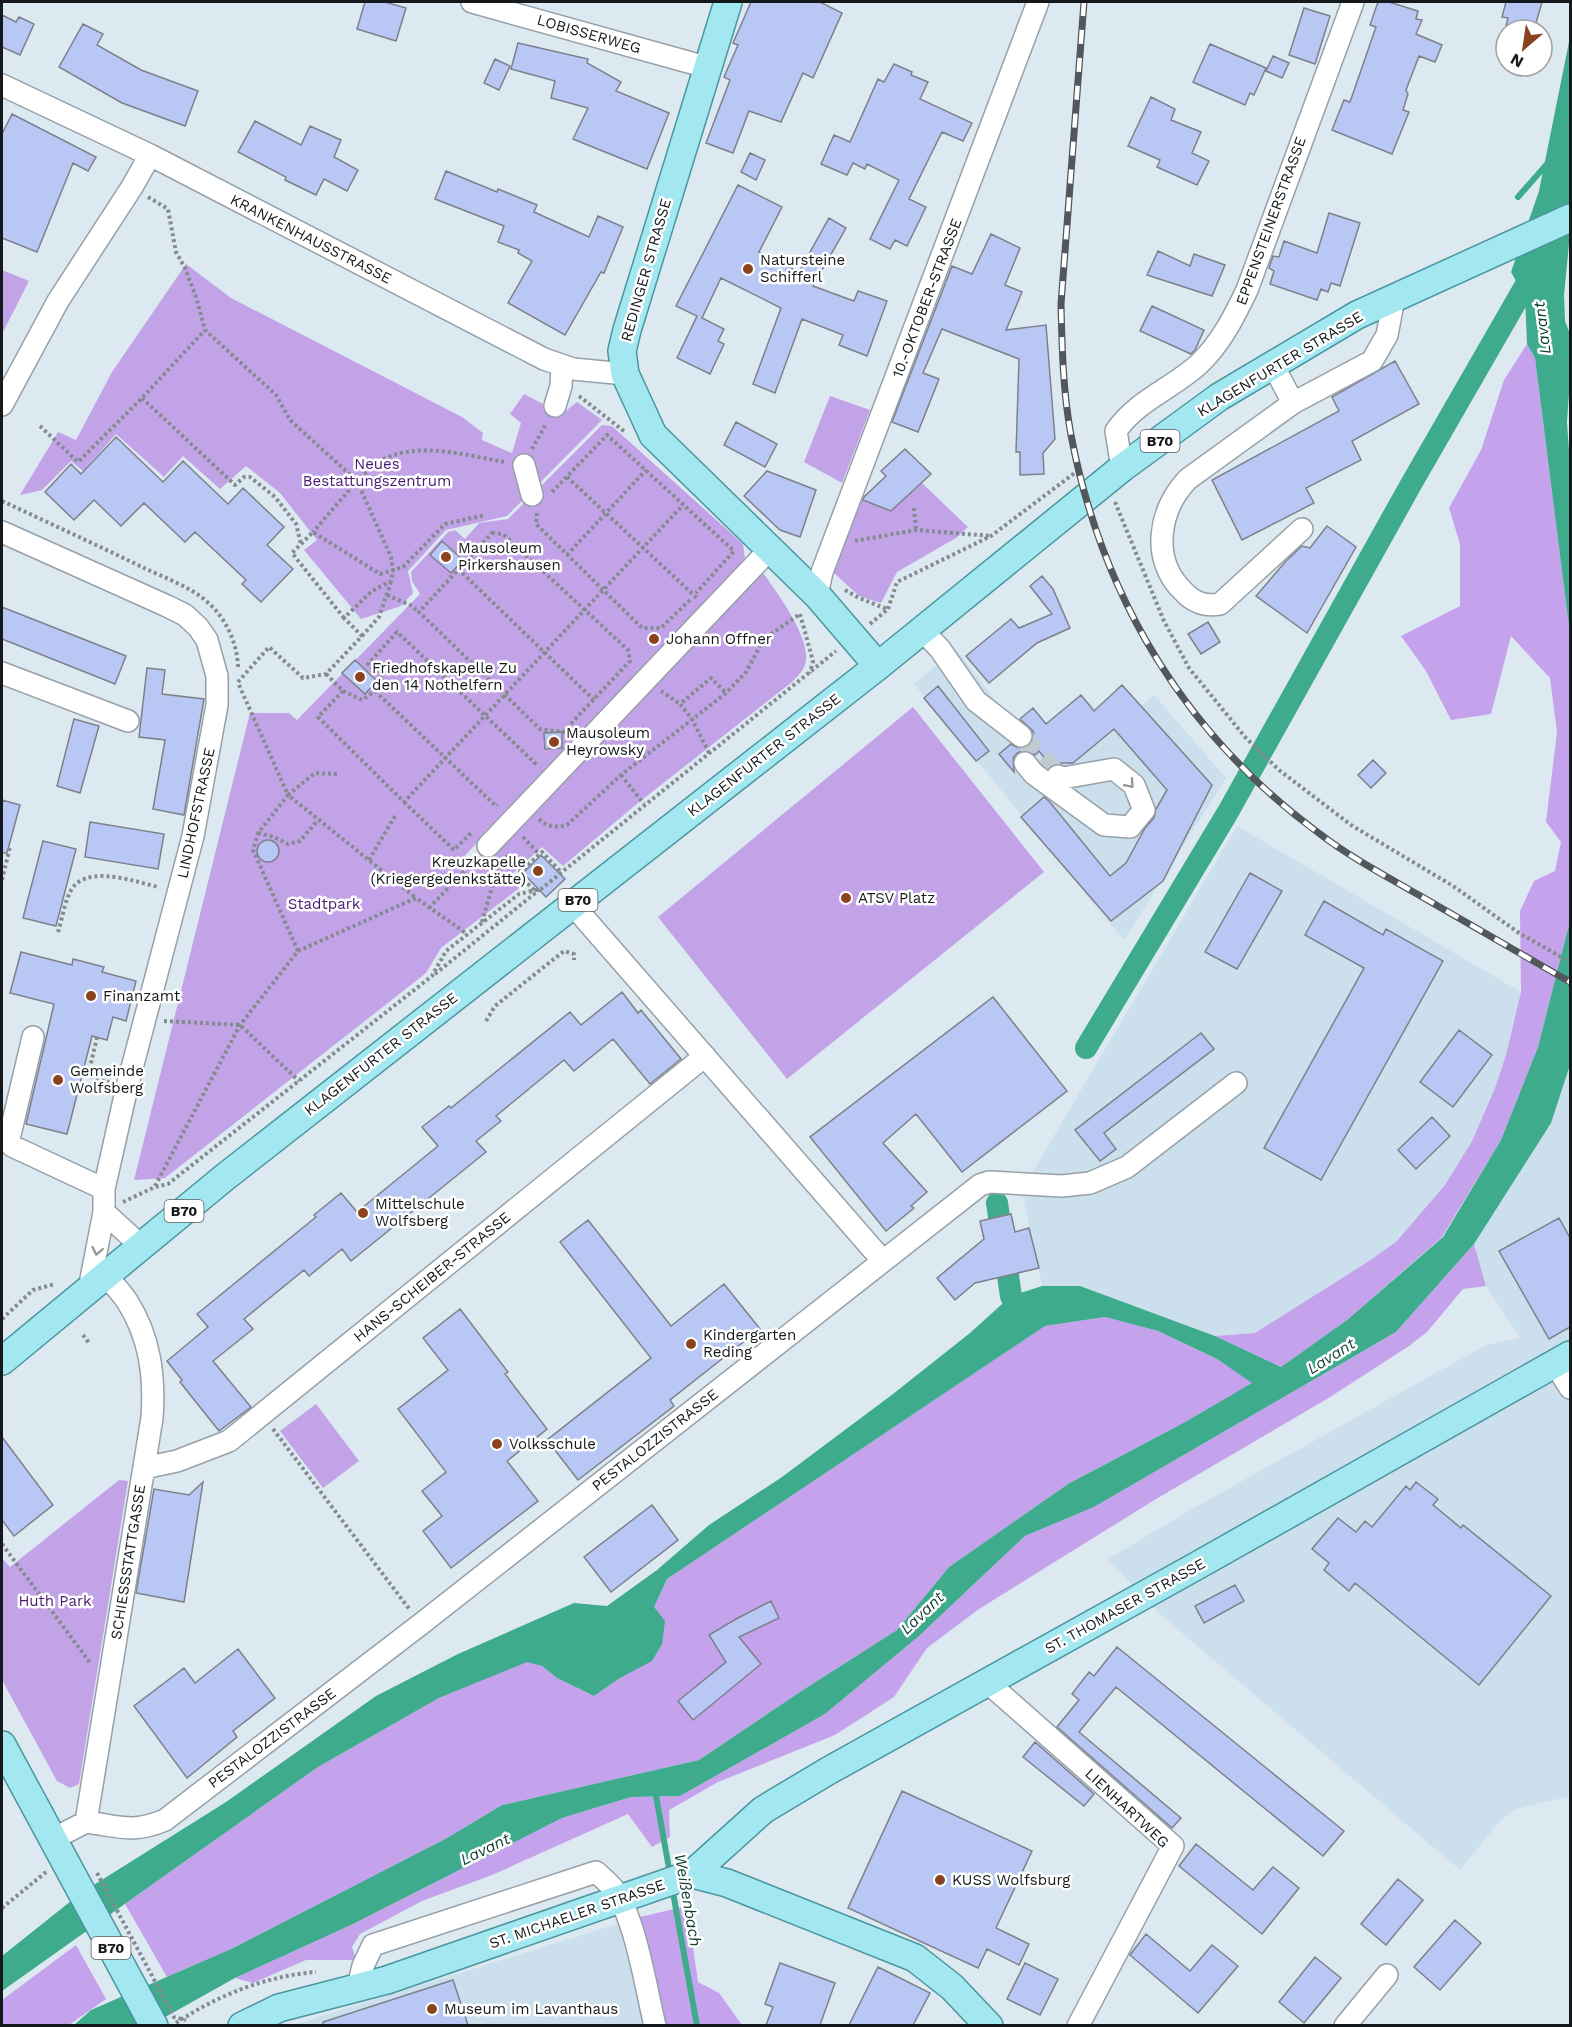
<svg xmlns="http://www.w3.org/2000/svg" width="1572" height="2027" viewBox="0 0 1572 2027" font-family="'Work Sans',sans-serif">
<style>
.built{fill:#ccdfec}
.green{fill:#c3a3e8}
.forest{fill:#c5a2ec}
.water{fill:#3fab8d}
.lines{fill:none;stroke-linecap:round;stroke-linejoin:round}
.stream{stroke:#3fab8d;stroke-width:6}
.canal{stroke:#3fab8d;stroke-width:22}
.building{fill:#b9c7f4;stroke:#7d808b;stroke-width:1.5}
.minor-tunnel{stroke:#bfcad1;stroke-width:21;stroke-dasharray:21 10;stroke-linecap:butt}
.minor-casing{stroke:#96a0a8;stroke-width:24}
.major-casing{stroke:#49969f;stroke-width:30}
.path{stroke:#838b90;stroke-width:4;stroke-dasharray:3 3;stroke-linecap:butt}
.minor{stroke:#fff;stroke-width:21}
.major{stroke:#a3e8f0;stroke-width:27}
.rail-casing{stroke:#51575b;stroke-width:7}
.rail{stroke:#fff;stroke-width:4.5;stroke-dasharray:14;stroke-linecap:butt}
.path-bridge{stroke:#838b90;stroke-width:4;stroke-dasharray:3 3;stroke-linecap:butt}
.oneway{stroke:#969898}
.poi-dot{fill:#89431e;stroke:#fff;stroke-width:2}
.labels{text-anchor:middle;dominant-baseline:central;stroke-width:5;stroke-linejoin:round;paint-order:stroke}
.shield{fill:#fff;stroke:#5b5e5f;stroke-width:1.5}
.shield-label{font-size:14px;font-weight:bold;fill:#15191b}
.street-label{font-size:15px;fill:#15191b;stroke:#fff}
.poi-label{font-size:15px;fill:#15191b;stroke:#fff;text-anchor:start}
.park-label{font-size:15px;fill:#491a6f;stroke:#fff}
.water-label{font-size:16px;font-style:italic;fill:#0e3e31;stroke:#fff}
</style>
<rect width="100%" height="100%" fill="#dde9f1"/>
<path class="built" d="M956,649L1014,724L1033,708L1046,724L1081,695L1097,709L1122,685L1141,706L1154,695L1226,778L1124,940L914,684Z
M1237,826L1521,992L1506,1055L1495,1088L1472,1141L1445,1185L1396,1242L1366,1263L1255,1333L1215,1336L1080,1286H1042L1022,1190Z
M1570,1065V1797L1547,1801L1513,1810L1499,1822L1460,1870L1161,1615L1108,1559L1192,1509L1486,1345L1520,1338L1486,1286L1474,1244L1551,1123Z
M640,1917L662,2025L290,2026Z"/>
<path class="green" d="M186,264L231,298L462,417L483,433L482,440L512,453L521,423L510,414L524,394L562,414L577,402L602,420L507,516L446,530L408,571L413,593L401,606L361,619L304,550L317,540L280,493L246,466L220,489L183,456L164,477L116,434L83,471L71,461L42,490L20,495L58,432L76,440L112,372Z
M2,270L29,281L2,334Z
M830,396L870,410L842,483L804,462Z
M602,425L612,426L743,544L745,559L456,865L464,872L761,570C775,590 816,643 804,667C802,672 796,678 792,682L638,803L563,866L542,847L512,874L522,886L441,948L426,973L165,1178L134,1180L250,713H289L297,720L420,594L412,581L411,572L448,532L455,530L465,539L479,523L508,519Z
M922,483L968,527L956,538L897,572L881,603L859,596L834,573L839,552L861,499L891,511Z
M913,707L1044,872L787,1079L658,917Z
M316,1404L359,1461L323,1488L280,1431Z
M119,1480L128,1481L79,1784L70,1788L57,1781L2,1680V1558L10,1567Z"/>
<path class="forest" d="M1527,344L1535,358L1570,634V921L1538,1047L1501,1140L1442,1237L1347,1320L1281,1367L1215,1336L1255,1333L1366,1263L1396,1242L1445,1185L1472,1141L1495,1088L1506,1055L1521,992L1520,911L1534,881L1555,871L1561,842L1546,822L1557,732L1550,678L1511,636L1491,714L1451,720L1426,671L1401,636L1460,606V544L1449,508L1481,450L1504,380Z
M1474,1244L1486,1286L1463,1289L1427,1332L1409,1346L1327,1399L1156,1499L979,1609L927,1648L894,1697L835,1735L718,1782L669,1810L670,1837L652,1847L628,1814L492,1875L422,1901L360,1934L352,1947L356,1960H306L253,1983L235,1978L351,1925L562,1818L631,1797L680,1796L825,1714L919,1636L1025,1536L1094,1507L1396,1332Z
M1105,1317L1158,1331L1217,1359L1253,1383L1187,1421L1068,1484L949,1567L897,1630L803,1690L699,1760L502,1805L447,1838L231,1949L167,1977L125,1904L318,1767L439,1698L527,1661L542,1666L557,1678L594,1696L620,1678L667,1579L1045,1326Z
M687,1906L698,1982L719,1993L742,2025H662L640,1917Z
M76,1945L106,1999L69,2025H2V2000Z"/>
<path class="water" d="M1570,37V234L1564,295L1565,321L1570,334V380L1567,422L1570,465V634L1535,358L1527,344L1525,297L1511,272L1539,191Z
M1570,921V1065L1551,1123L1474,1244L1396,1332L1094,1507L1025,1536L919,1636L825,1714L680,1796L631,1797L562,1818L351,1925L235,1978L151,2025H74L91,2010L231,1949L447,1838L502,1805L699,1760L803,1690L897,1630L949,1567L1068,1484L1187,1421L1252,1383L1217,1359L1158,1331L1105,1317L1045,1326L667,1579L654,1607L665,1621L662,1644L652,1661L620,1678L594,1696L557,1678L542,1666L527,1662L439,1698L318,1767L2,1991V1956L81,1893L226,1802L376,1696L458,1654L574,1603L607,1606L657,1570L709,1525L782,1477L893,1394L970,1333L1011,1296L1042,1286H1080L1215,1336L1281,1367L1347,1320L1443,1237L1501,1140L1538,1047Z"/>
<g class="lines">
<path class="stream" d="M1518,197L1547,164
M655,1790L670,1874
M672,1887L697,2026"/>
<path class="canal" d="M1086,1048L1228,812L1410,486L1528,281L1535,273
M997,1203L1011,1296L1021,1319"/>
</g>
<path class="building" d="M365,2H385L406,8L396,41L357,29Z
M751,2H820L842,13L813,78L803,73L781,122L749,111L733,153L706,143L730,80L724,77L738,45L733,43Z
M1378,2H1389L1418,11L1416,19L1422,20L1416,34L1442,45L1435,62L1419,56L1406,90L1408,94L1403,110L1409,112L1392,154L1332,130L1344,100L1350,102L1376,27L1370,25Z
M1506,2H1542L1534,30H1505L1508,18L1502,17Z
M1304,8L1330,16L1315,64L1289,55Z
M2,15L16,22L19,17L34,24L20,55L2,47Z
M83,24L103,34L97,45L141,70L198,91L185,126L122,103L59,67Z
M518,43L588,59L587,63L621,82L616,91L669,113L647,169L573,139L588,108L551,98L555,81L511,69Z
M1210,44L1266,68L1254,95L1250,93L1245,105L1193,82Z
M1273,56L1289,63L1282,78L1266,71Z
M495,59L510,66L499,90L484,83Z
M894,64L912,72L911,75L928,82L920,99L972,123L963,141L942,132L909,199L926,207L907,246L895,240L890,249L870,239L899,180L867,164L865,169L853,163L847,175L821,164L834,135L850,142L878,79L884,82Z
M1151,97L1175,109L1171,120L1201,132L1192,153L1209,161L1197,185L1157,167L1160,160L1128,146Z
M12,114L96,157L88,171L73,163L37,252L2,238V134Z
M255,121L301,145L310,126L341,140L334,157L358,170L347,191L324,179L316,195L285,180L286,177L238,152Z
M750,153L765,160L756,180L741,172Z
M446,171L497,192L498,189L537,205L534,212L589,237L598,216L623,227L604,273L601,272L565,335L508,303L532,261L518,253L519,250L498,242L504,226L435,199Z
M738,185L782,207L759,252L799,272L829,218L846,228L813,286L854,301L858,291L887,301L867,356L839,345L843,335L802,319L775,393L753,384L781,308L721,278L702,318L724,329L718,341L724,344L710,374L677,358L697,316L676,306Z
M1329,213L1360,223L1340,286L1331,283L1328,292L1321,289L1317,300L1270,284L1274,271L1269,268L1273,256L1279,257L1284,241L1317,253Z
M991,234L1020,248L1005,285L1022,292L1006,330L1046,325L1055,439L1043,453L1044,474L1020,475V452H1016L1019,359L942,329L923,373L939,379L918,432L892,422L952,266L972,274Z
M1158,251L1190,266L1194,254L1225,265L1212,296L1147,275Z
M1152,306L1204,330L1195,350L1191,354L1140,331Z
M1395,361L1419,404L1352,441L1361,460L1306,488L1314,503L1242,540L1212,480L1339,411L1332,397Z
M736,422L777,444L765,467L724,445Z
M116,437L163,482L183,461L228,504L243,488L284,527L267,545L293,569L261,602L242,584L246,580L195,532L185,542L144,503L121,526L94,500L74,520L45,492L71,464L81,474Z
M905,449L931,474L891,511L863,500L864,497L886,476L881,471Z
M767,471L816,490L800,537L780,530L744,496Z
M1327,526L1356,547L1307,633L1256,596L1286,561L1302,546L1310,548Z
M442,541L463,560L451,573L430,555Z
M1042,576L1053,589L1070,628L1037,643L989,683L966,656L1011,619L1019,628L1052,614L1030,586Z
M2,607L126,656L115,684L2,639Z
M1208,622L1220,642L1201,654L1188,634Z
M355,660L377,681L365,694L342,673Z
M147,668L165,670L162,694L204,699L184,815L153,809L165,740L139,737Z
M1122,685L1212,785L1163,881L1111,921L1021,817L1044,797L1049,801L1110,876L1126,863L1145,828L1154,818L1156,809L1167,790L1114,729L1073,763H1057L1051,766L1039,751L1035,755L1030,751L1024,750L1017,753L1013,758L1014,772L999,754L1011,744L1020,749L1026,748L1031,743L1034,737L1033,731L1020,719L1033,708L1046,724L1081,695L1094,711Z
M938,686L989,751L976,761L924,698Z
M74,719L99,726L80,793L57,786Z
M562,732V748L545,749L544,733Z
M1373,760L1386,773L1371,788L1358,775Z
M2,800L20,805L7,853H2Z
M90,822L164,834L158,869L85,857Z
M257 851a11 11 0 1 1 22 0a11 11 0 1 1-22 0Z
M43,841L76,849L56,926L23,918Z
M541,855L565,879L546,897L523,873Z
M1250,873L1282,891L1237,969L1205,952Z
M1324,901L1383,935L1386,929L1443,961L1321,1180L1264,1148L1364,968L1305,935Z
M21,952L72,965L73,959L104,967L102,972L136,981L126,1021L113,1017L107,1040L92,1036L67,1134L26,1124L54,1004L10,993Z
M622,992L638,1013L641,1010L681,1059L650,1084L613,1039L574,1071L564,1060L496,1116L501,1121L476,1141L486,1152L351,1261L342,1249L309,1276L304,1270L244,1319L253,1329L213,1361L251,1407L219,1431L180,1382L182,1380L167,1361L208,1327L197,1314L316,1217L314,1215L341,1193L357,1212L438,1146L422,1127L449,1106L451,1108L570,1012L581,1025Z
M993,997L1067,1091L962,1172L916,1114L883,1143L927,1192L911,1206L914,1208L886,1231L810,1137Z
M1459,1030L1492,1055L1453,1107L1420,1082Z
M1201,1033L1214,1049L1104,1133L1116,1149L1100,1161L1075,1130Z
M1432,1117L1450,1136L1416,1169L1398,1150Z
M1011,1214L1015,1232L1029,1228L1039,1268L975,1283L955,1300L937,1278L984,1239L980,1221Z
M1559,1218L1570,1238V1327L1549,1339L1499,1251Z
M588,1220L671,1326L724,1284L760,1329L670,1400L674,1406L578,1480L547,1440L651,1358L560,1242Z
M460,1309L508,1372L505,1374L547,1429L507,1461L538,1501L451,1568L423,1531L442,1516L422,1491L446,1472L398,1409L448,1370L423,1338Z
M2,1437L53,1505L14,1536L2,1520Z
M203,1482L184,1602L136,1593L154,1489L189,1495Z
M1416,1482L1438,1499L1433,1505L1461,1528L1463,1525L1551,1596L1479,1685L1355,1583L1349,1591L1324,1570L1329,1563L1312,1549L1338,1518L1356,1532L1365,1521L1372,1527L1406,1486L1410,1490Z
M652,1505L678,1540L611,1592L584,1557Z
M1235,1585L1244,1601L1204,1623L1195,1606Z
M771,1601L779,1618L739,1637L761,1664L693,1720L678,1701L726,1662L709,1635L736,1619Z
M1117,1647L1344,1831L1323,1856L1116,1687L1079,1732L1181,1818L1172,1828L1057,1727L1079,1700L1072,1694L1089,1672L1094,1676Z
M238,1649L275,1698L233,1731L237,1737L187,1778L134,1706L184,1668L195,1683Z
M1035,1742L1094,1794L1084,1806L1023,1757Z
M902,1791L1032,1851L996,1928L1029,1944L1019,1965L987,1949L978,1968L848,1908Z
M1196,1844L1253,1890L1273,1867L1299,1888L1262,1934L1179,1866Z
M1398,1879L1423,1900L1386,1945L1361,1924Z
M1455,1920L1481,1943L1440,1990L1414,1967Z
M1146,1934L1190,1971L1212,1945L1238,1966L1198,2013L1130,1955Z
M1315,1957L1341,1978L1304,2023L1279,2002Z
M780,1963L835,1983L820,2025H766L773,2007L765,2004Z
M1025,1963L1058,1979L1040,2015L1007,1999Z
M878,1967L930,1993L913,2025H849Z
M453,1980L468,2025H323V2022Z"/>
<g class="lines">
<path class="minor-tunnel" d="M1021,736L1058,776"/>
<g class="minor-casing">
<path id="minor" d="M472,2L706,67
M2,85L150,155L544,359L573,369L625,374
M1273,365L1293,403
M2,405L58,301L132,187L150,155
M555,406L561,386L562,366
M524,465L532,495
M1122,468L1116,431C1136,401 1173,388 1199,364C1221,343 1234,317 1247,290L1353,2
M1302,529L1220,604C1204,607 1193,602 1183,591C1150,559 1159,509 1188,479L1293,403L1372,361L1387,335L1394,298
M2,532L167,606L185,615L198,627L207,640L217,676V705L193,836L127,1087L104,1189V1212L89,1289
M817,595L822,572L1038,2
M921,629L940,649L976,701L1021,736
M2,673L128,721
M1025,763L1034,774L1104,825L1130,827L1144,810L1134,785L1114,769L1063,778L1058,776
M488,846L770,549
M572,904L883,1261
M33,1037L9,1139L12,1146L104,1189
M104,1212L141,1246
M1555,1364L1570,1388
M144,1468L177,1461L229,1441L705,1056
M987,1682L1173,1846L1078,2026
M86,1822C119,1826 132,1834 165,1820L421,1624L980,1185L989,1182L1062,1186L1090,1183L1127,1167L1236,1083
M53,1839L86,1822L152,1418C155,1376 150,1337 127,1301C121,1292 113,1284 106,1276
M358,1987L363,1966L373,1945L596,1872C603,1878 611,1885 616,1892C636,1923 646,1988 655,2026
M1345,2026L1387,1975"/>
</g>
<g class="major-casing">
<path id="major" d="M728,2L627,330L622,351L625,374L653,435L817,595L878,666
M2,1361L225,1177L878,666L1122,468L1219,397L1357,315L1570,218
M2,1745L154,2026
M692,1874L763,1810L828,1771L1200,1564L1570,1355
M242,2026L279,2008L387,1980L692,1874L727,1883L915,1958L952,1987L989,2026"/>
</g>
<path class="path" d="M148,197L168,209L176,252L185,268L196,297L205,330L276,395L290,420L357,481L313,532
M579,396L625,432
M142,398L235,485L244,477H250L275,497L296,524L301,544
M40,426L78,462L142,398L205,330
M532,449L546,424
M567,477L698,599
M552,492L607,435L734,551L696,593
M2,501C49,523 97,545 144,568C163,577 190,587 205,600C225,616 238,643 238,669
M1115,502L1164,621L1189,668L1245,737L1279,770L1351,825L1453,886L1519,933L1570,962
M914,508L916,530
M537,513L536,524L642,628H661L691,599
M492,533L503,534L628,650L630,661L563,732L540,729L419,612Z
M855,541L916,530L991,536
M567,555L646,470
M458,569L594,700
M845,590L859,598L887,609
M387,595L410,605L419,612
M888,609L897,582L991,536L1076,472
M800,614L813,661L810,673
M344,618L292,553L313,532L380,574L403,567L445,524L486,515
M870,624L888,609
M362,636L379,617L391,582
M326,674L343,691L318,717L404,802L683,505
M238,682L269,647L303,678L326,674L362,636L344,618L372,591L391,581L393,570L391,557L357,481C364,475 370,467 378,462C416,440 464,455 505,462
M239,685L288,795L258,833L253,850L298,951
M343,691L362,700L375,691L384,680L368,664L397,632L535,763L533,766
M375,691L496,806L498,805
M661,691L680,704
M709,753L692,719L680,704L711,678L726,693
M337,774L315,773L288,795L416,898
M621,775L644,804
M404,802L454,850L471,833
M539,819C547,827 556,828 567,825L621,775L726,693L746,672L764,639L800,614
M258,833L274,837L288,844L300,841L318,820
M523,837L539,854
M506,855L522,870
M369,860L395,816
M2,880L10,847
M534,890L518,874L542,852L561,872
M429,908L475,860
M482,922L499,863
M58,932C63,918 65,894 76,884C95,867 137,882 158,887
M435,974L539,890
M164,1021L240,1025L299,1081
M486,1021L495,1006L564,951L574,954V960
M97,1037L88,1076L109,1082
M155,1186L240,1025L298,951L416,898L467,934
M123,1202L155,1187L168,1184L432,976L446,951L519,894L541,889L836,651
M2,1319L33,1290L55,1284
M83,1335L89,1343
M273,1429L410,1610
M2,1544L91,1664
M2,1908L46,1872
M176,2023C218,1995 266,1976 316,1972"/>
<use href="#minor" class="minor"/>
<use href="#major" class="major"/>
<g class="rail-casing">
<path id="rail" d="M1084,2L1061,304C1062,348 1063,392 1071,435C1102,598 1186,736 1320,834C1350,857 1384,875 1417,894C1468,923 1519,953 1570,982"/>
</g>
<use href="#rail" class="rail"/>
<path class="path-bridge" d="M97,1873L174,2017L186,2020"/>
</g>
<defs><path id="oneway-chevron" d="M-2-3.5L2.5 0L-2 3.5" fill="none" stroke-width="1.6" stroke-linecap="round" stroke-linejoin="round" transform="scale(1.5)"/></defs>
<g class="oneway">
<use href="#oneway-chevron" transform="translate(1130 784) rotate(49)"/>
<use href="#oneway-chevron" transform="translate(97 1251) rotate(101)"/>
</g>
<g class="poi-dot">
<circle cx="748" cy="269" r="6"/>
<circle cx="446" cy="557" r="6"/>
<circle cx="654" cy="639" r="6"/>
<circle cx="360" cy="677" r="6"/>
<circle cx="554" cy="742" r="6"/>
<circle cx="538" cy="871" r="6"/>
<circle cx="846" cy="898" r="6"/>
<circle cx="91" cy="996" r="6"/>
<circle cx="58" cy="1080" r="6"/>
<circle cx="363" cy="1213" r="6"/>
<circle cx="691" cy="1344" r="6"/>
<circle cx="497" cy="1444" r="6"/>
<circle cx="940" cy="1880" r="6"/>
<circle cx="432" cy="2009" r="6"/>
</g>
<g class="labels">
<g class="shield">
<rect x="1140.5" y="430" width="39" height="22" rx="4.5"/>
<rect x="558.5" y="889" width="39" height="22" rx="4.5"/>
<rect x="164.5" y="1200" width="39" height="22" rx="4.5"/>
<rect x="91.5" y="1937" width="39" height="22" rx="4.5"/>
</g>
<g class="shield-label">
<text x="1160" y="441">B70</text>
<text x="578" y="900">B70</text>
<text x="184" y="1211">B70</text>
<text x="111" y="1948">B70</text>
</g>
<g class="street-label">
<text transform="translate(589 34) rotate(16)">LOBISSERWEG</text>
<text transform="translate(1271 221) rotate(-70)">EPPENSTEINERSTRASSE</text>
<text transform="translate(311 239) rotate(27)">KRANKENHAUSSTRASSE</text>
<text transform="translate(646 270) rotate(-74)">REDINGER STRASSE</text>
<text transform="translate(927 298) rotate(-69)">10.-OKTOBER-STRASSE</text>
<text transform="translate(1280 364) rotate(-31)">KLAGENFURTER STRASSE</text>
<text transform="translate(764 755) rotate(-38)">KLAGENFURTER STRASSE</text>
<text transform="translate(196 813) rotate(-78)">LINDHOFSTRASSE</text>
<text transform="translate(381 1054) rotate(-38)">KLAGENFURTER STRASSE</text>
<text transform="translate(432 1277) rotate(-39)">HANS-SCHEIBER-STRASSE</text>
<text transform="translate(655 1440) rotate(-38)">PESTALOZZISTRASSE</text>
<text transform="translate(128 1562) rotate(-81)">SCHIESSSTATTGASSE</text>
<text transform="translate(1125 1606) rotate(-29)">ST. THOMASER STRASSE</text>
<text transform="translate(272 1738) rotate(-37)">PESTALOZZISTRASSE</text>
<text transform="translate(1127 1808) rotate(43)">LIENHARTWEG</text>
<text transform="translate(577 1914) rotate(-19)">ST. MICHAELER STRASSE</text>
</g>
<g class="poi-label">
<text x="760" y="260">Natursteine<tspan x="760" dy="17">Schifferl</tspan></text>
<text x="458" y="548">Mausoleum<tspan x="458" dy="17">Pirkershausen</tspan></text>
<text x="666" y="639">Johann Offner</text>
<text x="372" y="668">Friedhofskapelle Zu<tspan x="372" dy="17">den 14 Nothelfern</tspan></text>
<text x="566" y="733">Mausoleum<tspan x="566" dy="17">Heyrowsky</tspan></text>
<text x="526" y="862" text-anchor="end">Kreuzkapelle<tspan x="526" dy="17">(Kriegergedenkstätte)</tspan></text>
<text x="858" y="898">ATSV Platz</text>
<text x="103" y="996">Finanzamt</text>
<text x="70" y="1071">Gemeinde<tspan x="70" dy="17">Wolfsberg</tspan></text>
<text x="375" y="1204">Mittelschule<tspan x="375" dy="17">Wolfsberg</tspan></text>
<text x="703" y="1335">Kindergarten<tspan x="703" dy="17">Reding</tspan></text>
<text x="509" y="1444">Volksschule</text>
<text x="952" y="1880">KUSS Wolfsburg</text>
<text x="444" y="2009">Museum im Lavanthaus</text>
</g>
<g class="park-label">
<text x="377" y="464">Neues<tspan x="377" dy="17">Bestattungszentrum</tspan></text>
<text x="324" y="904">Stadtpark</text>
<text x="55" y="1601">Huth Park</text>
</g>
<g class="water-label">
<text transform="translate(1542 328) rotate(-97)">Lavant</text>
<text transform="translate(1331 1356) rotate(-32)">Lavant</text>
<text transform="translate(922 1613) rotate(-44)">Lavant</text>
<text transform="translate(485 1849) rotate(-26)">Lavant</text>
<text transform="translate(688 1900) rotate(80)">Weißenbach</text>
</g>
</g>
<rect width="1572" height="2027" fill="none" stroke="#15191b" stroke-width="6"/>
<g transform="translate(1524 48) rotate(209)"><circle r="28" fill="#ffffff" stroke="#a1a3a4" stroke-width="1.5"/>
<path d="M0-4.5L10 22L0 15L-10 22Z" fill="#89431e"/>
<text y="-9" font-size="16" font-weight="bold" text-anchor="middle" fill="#15191b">N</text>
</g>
</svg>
